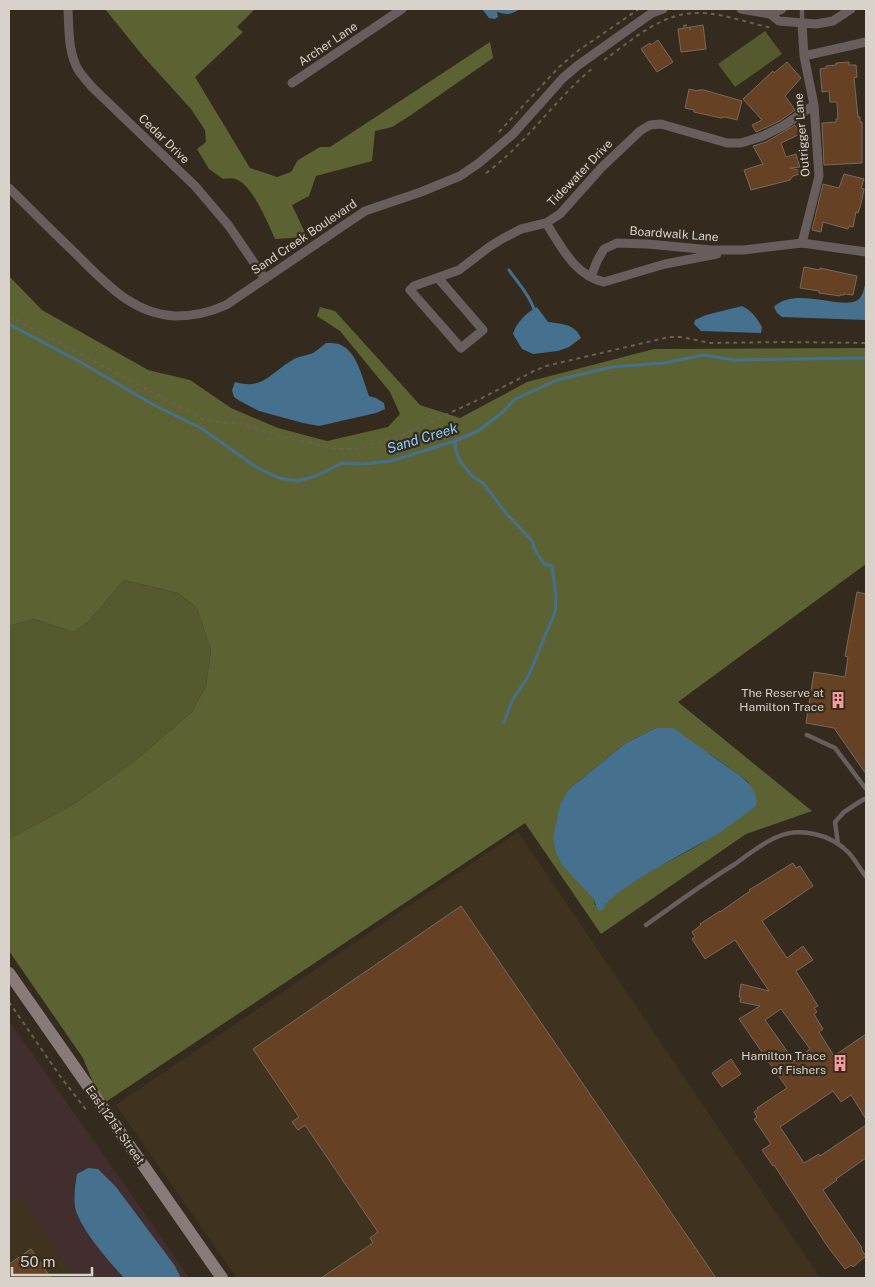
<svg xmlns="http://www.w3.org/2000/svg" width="875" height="1287" viewBox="0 0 875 1287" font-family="'Public Sans',sans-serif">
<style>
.commercial{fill:#422e2f}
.built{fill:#3f3320}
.green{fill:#55592d}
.forest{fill:#5d6233;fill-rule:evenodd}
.water{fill:#45718f}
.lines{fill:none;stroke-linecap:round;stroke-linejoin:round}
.stream{stroke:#45718f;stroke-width:3}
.building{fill:#664123;stroke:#78695e;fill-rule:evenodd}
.path{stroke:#686054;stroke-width:2;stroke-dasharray:4 4;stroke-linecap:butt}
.lane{stroke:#675e5d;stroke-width:4.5}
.street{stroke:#675e5d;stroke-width:9}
.secondary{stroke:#887a78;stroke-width:12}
.labels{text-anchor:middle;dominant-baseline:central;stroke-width:4.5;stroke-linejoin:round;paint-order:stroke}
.street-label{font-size:12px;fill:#d8d2ca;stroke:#342b1e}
.poi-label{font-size:12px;fill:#d8d2ca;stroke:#342b1e;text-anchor:end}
.water-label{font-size:14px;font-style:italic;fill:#88cefe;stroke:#342b1e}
</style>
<rect width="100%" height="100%" fill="#342b1e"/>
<path class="commercial" d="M9,1021L138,1204L189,1278H9Z"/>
<path class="built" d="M518,832L820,1278H237L116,1105Z
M19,1196L75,1278H9V1203Z"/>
<path class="green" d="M765,31L782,54L735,87L718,64Z
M124,580L178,593L197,608L211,650L206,686L192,712L136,760L74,804L9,839V626L34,619L74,632L89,621Z"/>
<path class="forest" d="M105,9H255L237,27L243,32L195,77L250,168L277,177L291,172L298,160L320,147H330L490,42L493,58L408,117L392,127L375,131L372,161L316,176L309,196L292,205L307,237L275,239C268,223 255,192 241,182C235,177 229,178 223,179L209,169L197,149L206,142L205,130L191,109L143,56Z
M9,276L42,310L148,370L190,380L231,408L278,428L327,441L388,427L400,414L390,392L340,331L317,316L320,307L335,311L420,405L460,418L527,382L654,349L866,348V564L678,702L812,811L746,834L601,934L525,823L107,1101L96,1090L83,1058L9,951V839L74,804L136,760L192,712L206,686L211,650L197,608L178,593L124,580L89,621L74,632L34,619L9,626ZM656,728L710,754L739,775L748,782L756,806C735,821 714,836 692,849C668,862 620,885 604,906L595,905L569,789L626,743Z"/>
<path class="water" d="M482,9H520C511,15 507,15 497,12L498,17L495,19L489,18Z
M866,281V320L782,317L777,313L774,307C796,285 844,312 859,299C864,294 864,287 866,281Z
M742,306C752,311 756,317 762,327L761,333L701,331L694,324L695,320L706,315Z
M537,307L548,322C562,324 575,324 581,338L569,347L558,351L533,354L522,349L513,334C516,323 527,312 537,307Z
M326,343C330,343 337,343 341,345C358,353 363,381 369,396L376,398L384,403L385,409L376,413L319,426L303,423L259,411L240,401L234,397L232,390L235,382C263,390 269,374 291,361C298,356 306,356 313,353C318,350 322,346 326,343Z
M656,728H673L739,775C749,783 758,791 756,806C745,814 734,823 722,831C700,846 609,889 603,910H598L593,898L562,865L556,852L553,838L560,805L569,789L626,743Z
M88,1168L98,1169L116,1187L175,1266L181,1278H124C109,1261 87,1237 78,1216C72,1204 75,1187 77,1174Z"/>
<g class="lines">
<path class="stream" d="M509,270C518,283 529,294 534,309
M9,324L82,363L154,405L201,428L256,467L279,478L298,481L316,476L342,463L363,464L391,461L455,441L478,431L503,412L515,399L533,391L557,380L612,367L664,363L703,355L734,360L866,358
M455,442L456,451L460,461L472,476L483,483L506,513L533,542L534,548L544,564L552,566L556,596L555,612L528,677L513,699L504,722"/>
</g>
<path class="building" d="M703,25L706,49L681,52L678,29Z
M658,40L673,62L657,72L641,49L650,43L651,45Z
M787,62L801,78L785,96L795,110L780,121L756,132L752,125L762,120L743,99L773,71L774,73Z
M849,62V65H856L857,77L854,78L858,117H860V122H862V163L824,165L822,123L836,122V119H838L837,102H830L829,91L822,92L820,69L826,68V66L836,65V63Z
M689,89L698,91V90H704L742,101L737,120L725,117L721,118L694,112V110L685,108Z
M795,125L800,134L781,143L786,157L796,154L800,167L790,168L806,172L793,176L790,180L751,190L744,170L763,164L753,146L766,142Z
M844,174L864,179L861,188L864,189L861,204L858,213L856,212L853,227L849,226L848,229L823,222L821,232L812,230L823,184L839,188Z
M804,267L820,270V268L857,276L853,295L844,294V295H840V296L819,293V291L800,288Z
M857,592L866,594V774L834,728L806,723L814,672L845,677L848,657L845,656Z
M793,863L796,868L800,866L813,886L762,921L787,958L803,946L813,960L796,971L818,1006L814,1008L817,1012L814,1014L823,1029L819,1032L834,1056L866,1034V1119L851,1095L841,1102L833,1091L780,1127L804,1163L819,1154L820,1156L866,1125V1158L836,1179L837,1180L823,1190L862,1248L861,1249L866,1256L853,1267L851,1265L845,1269L828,1247L774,1165L773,1166L762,1150L771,1144L754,1119L757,1117L754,1112L758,1109L757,1108L787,1088L739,1019L760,1006L740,1002L741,997H739L741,984L769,991L735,940L705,959L692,939L695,937L692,932L701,925L700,924L720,911V912L750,891L749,890ZM781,1009L810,1049L794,1061L765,1020Z
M461,906L716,1278H321L373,1243L370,1238L378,1232L305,1125L298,1130L292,1122L299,1117L253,1049Z
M731,1059L741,1074L722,1087L712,1073Z
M31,1249L51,1278H9V1264Z"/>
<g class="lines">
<path class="path" d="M683,26L689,25L690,30
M604,60C631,41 661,13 696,13C719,12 748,23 772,28
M499,132L559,67L579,50L639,9
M486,173C527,143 555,99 594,67
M9,316L205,420L225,423L237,422L279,436L337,449H356L400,436L482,398L534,371L546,366L669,337H682L710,343L784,342L866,343
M9,1002L60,1076L87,1111"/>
<path class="lane" d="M802,22V9
M807,735L835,748L866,789
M838,844L835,822L844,812L864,799H866
M646,925C675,904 704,883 735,864C748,855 762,843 777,837C800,827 830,834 848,852C855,859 860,869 866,877"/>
<path class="street" d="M68,9C69,29 68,54 79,71C83,77 88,82 92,87L195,186L229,226L265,279
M741,9L770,14L779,21L816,24L833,21L851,9
M770,14L782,9
M804,56L866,42
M292,83L402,9
M9,188C30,209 52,231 74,252C104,281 131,314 175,316C194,316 209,313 226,305L365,211L421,192L460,176L479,163L513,134L563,78L577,66L632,27L652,13L663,9
M546,223C561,246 575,276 604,282L665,264L717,254
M802,243L819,176L814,105L804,56L802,24
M591,277L597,261L604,249L617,243L648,244L711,250H744L802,243L866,252
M438,278L483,330L461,348L410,290L414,286L459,270L489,247L502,239L521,229L546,223L560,214L601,168L640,131L650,125L661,124L727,143H741L763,136L783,126L814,105"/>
<path class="secondary" d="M9,973L222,1278"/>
</g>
<defs>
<g id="building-bare" transform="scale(1.35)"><path d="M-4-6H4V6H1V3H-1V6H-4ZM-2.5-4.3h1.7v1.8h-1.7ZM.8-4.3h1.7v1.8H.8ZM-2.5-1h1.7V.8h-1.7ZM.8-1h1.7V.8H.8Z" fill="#f59b9d" stroke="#342b1e" stroke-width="2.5" paint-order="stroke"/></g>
</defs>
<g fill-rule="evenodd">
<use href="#building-bare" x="838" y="700"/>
<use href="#building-bare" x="840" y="1063"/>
</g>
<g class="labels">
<g class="street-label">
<text transform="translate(328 44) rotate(-34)">Archer Lane</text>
<text transform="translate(802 135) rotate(-95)">Outrigger Lane</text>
<text transform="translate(164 139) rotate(44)">Cedar Drive</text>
<text transform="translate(580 173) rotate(-46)">Tidewater Drive</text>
<text transform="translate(674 234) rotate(4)">Boardwalk Lane</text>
<text transform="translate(304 237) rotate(-34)">Sand Creek Boulevard</text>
<text transform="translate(115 1125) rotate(55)">East 121st Street</text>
</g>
<g class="poi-label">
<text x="824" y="693">The Reserve at<tspan x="824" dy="14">Hamilton Trace</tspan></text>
<text x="826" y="1056">Hamilton Trace<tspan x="826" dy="14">of Fishers</tspan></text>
</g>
<g class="water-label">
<text transform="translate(422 438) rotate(-17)">Sand Creek</text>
</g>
</g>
<rect width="875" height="1287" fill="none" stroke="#d8d2ca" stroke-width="20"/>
<path d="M12 1267v8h80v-8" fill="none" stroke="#d8d2ca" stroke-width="2.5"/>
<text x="20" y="1267" font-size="15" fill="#d8d2ca" stroke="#342b1e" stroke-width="4" paint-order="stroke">50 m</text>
</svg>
